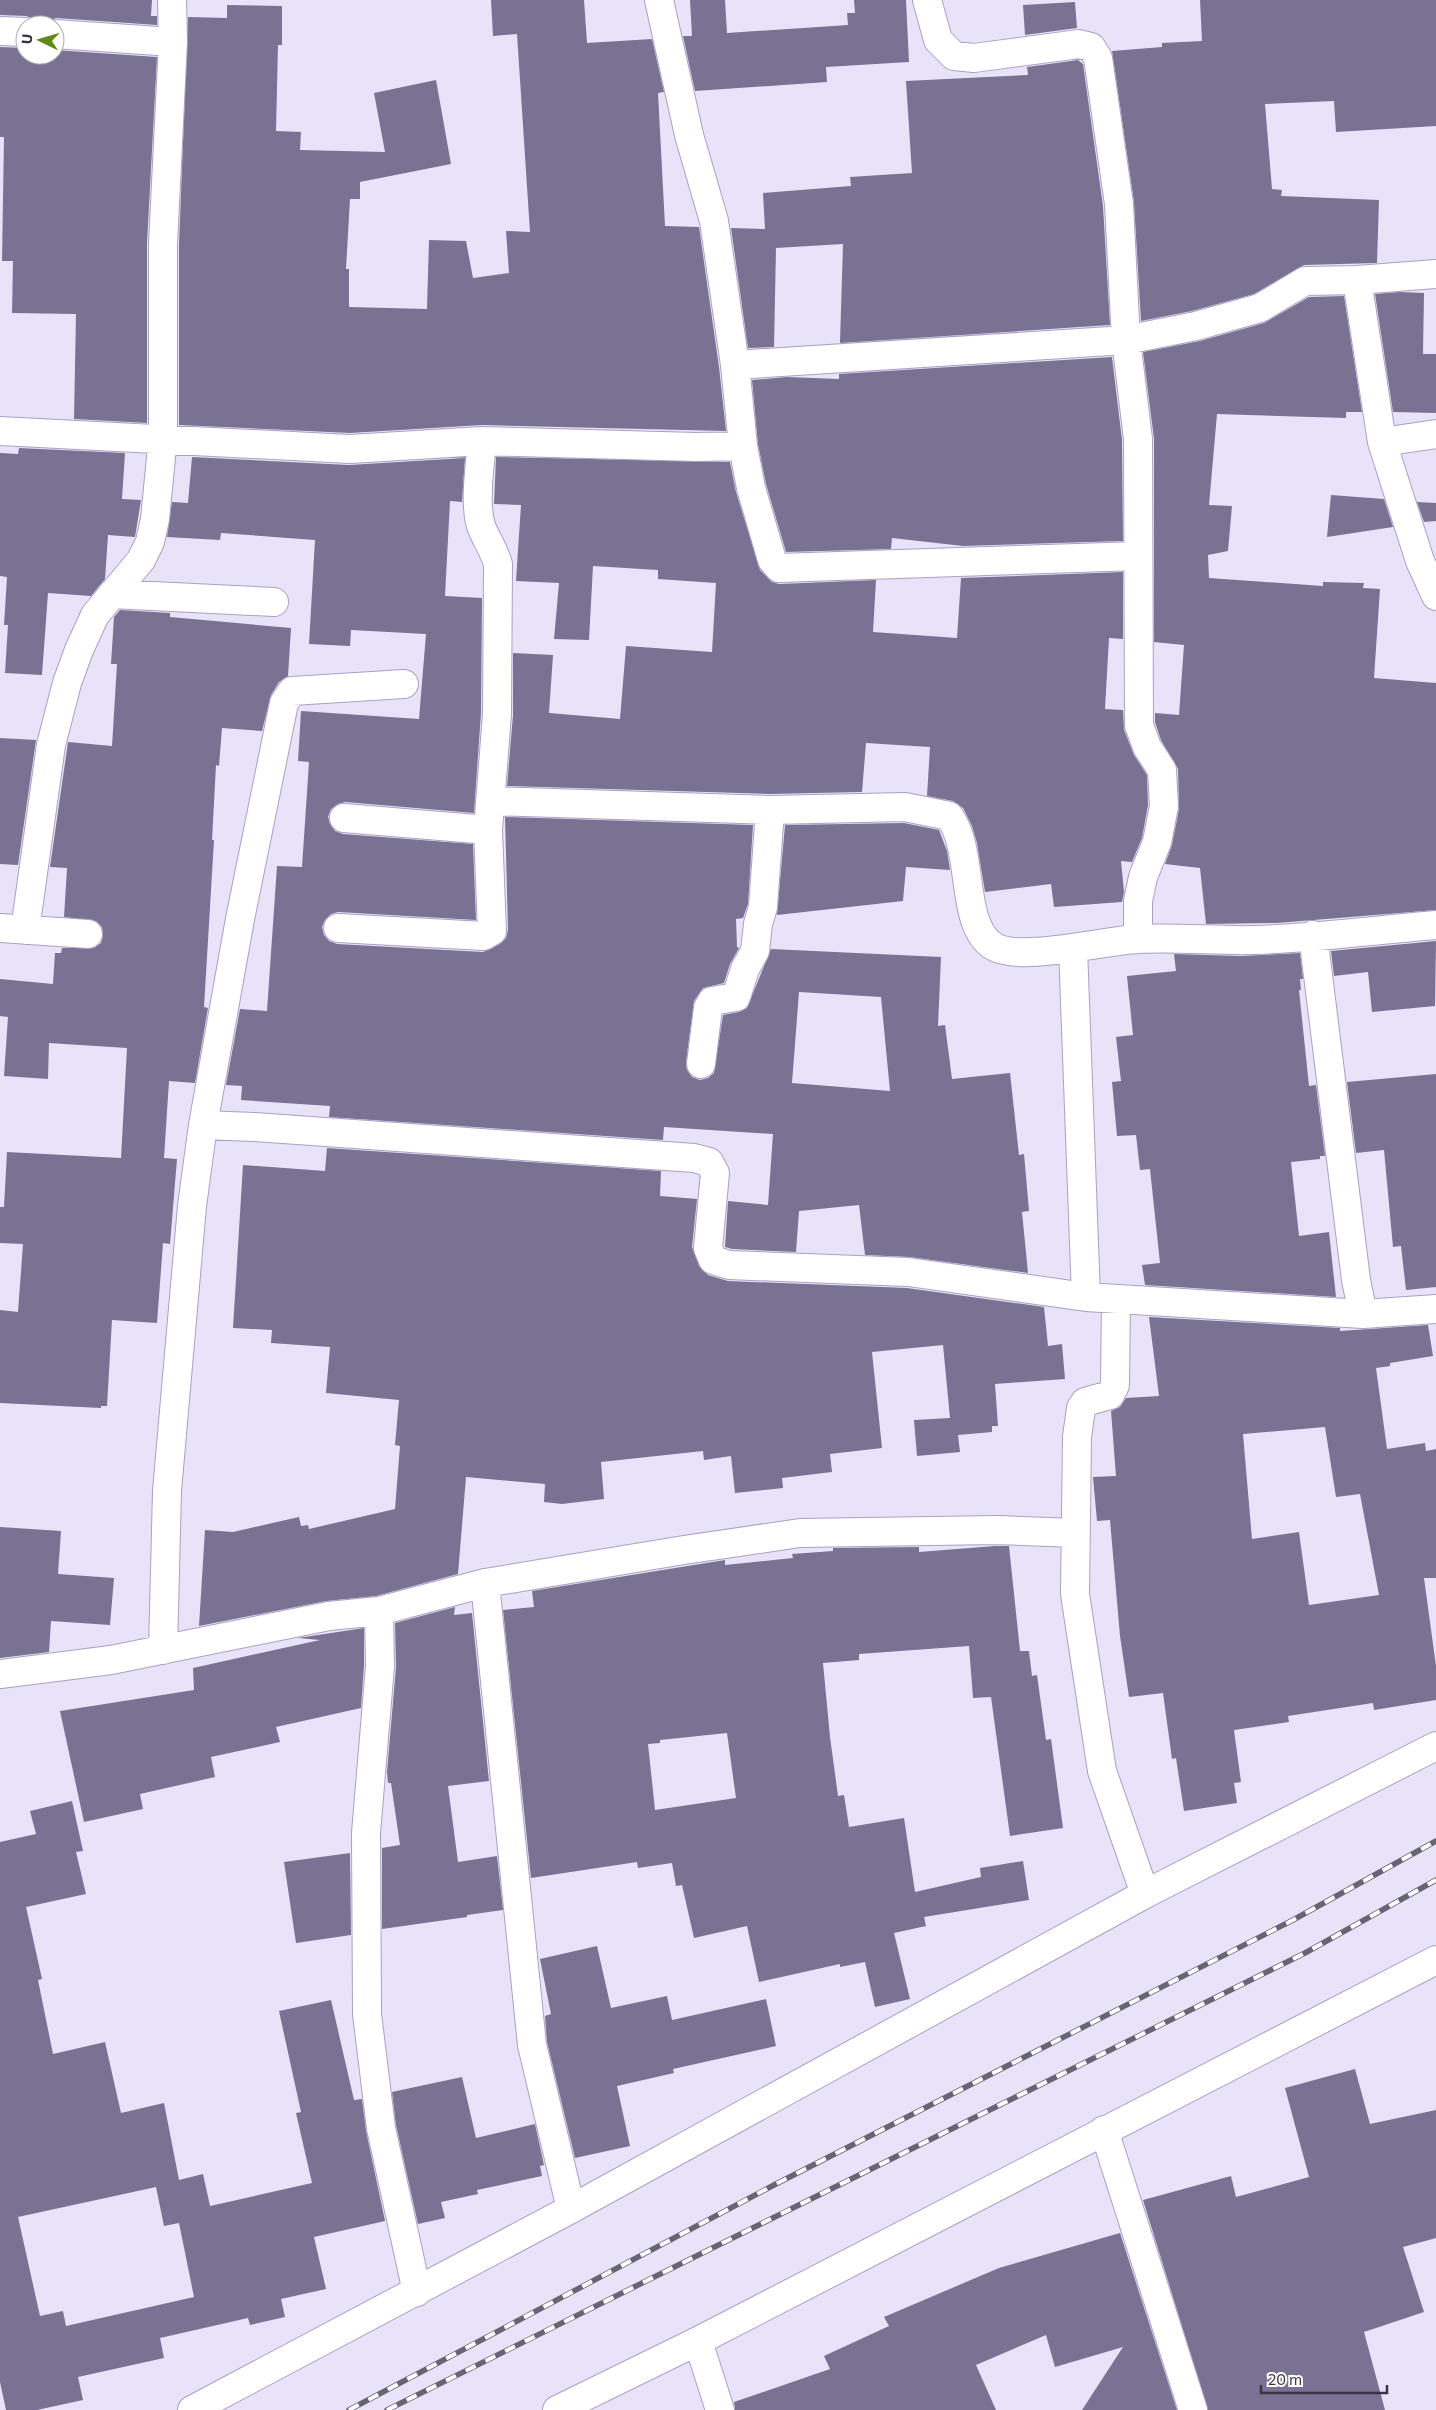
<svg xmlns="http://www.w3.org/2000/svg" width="1436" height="2410" viewBox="0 0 1436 2410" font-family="Commissioner,sans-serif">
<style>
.building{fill:#797292;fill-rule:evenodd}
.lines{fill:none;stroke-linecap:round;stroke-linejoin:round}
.minor-casing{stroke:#a8a1c4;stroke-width:30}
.secondary-casing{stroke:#a8a1c4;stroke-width:30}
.minor{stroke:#fff;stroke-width:28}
.secondary{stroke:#fff;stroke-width:28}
.rail-casing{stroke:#676474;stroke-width:5.5}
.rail{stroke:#fff;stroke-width:4;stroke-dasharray:11;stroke-linecap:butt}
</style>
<rect width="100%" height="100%" fill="#e8e3f9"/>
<path class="building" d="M0,0H152L151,16H157V25L56,18L39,25L34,19L26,16L0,15Z
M491,0H584L587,43L652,39L664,92L658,93L665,226L699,227L719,367L726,431L482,425L350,433L179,425V244L188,17L227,18V5L282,6V45H278L276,131L301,132L300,150L385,152L374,93L436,80L451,164L360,182V199H350L346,269H349V307L427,309L429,240L466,241L473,278L509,273L506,231L530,232L517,34L493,36Z
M690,0H725L727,33L848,25L847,13H855L854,0H906L909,62L826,67L827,82L695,91L683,36H692Z
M1200,0H1436V126L1336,132L1334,101L1265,104L1272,189L1282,190L1281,196L1379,200L1377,263L1304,265L1254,294L1192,311L1141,321L1134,202L1112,51L1162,47V43L1202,41Z
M1075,2L1077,28L1025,35L1023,5Z
M0,47L25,48V55H55V50L157,57L147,243V423L74,419L76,314L12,313L13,261H2L4,137H0Z
M1078,60L1083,64L1103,206L1110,325L840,343L843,244L776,248L774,347L748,348L731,228L765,229L763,193L851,186L850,177L912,173L906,81L1028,75L1027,67Z
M1400,292L1424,293L1423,354H1436V413L1393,412L1375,294Z
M1344,296L1362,412H1346V418L1217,414L1209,505L1232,506L1228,551L1208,555L1209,578L1323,586V582L1364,583L1363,588L1380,589L1374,678L1436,683V910L1277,923L1206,924L1200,868L1165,864L1172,845L1179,809L1178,769L1161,740L1155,722V713L1179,715L1184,645L1154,642V439L1143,352L1200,341L1264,323L1309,297Z
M1112,357L1122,440L1123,541L963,546L892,538L891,549L786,552L766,484L758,444L752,380L787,377L839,379V374Z
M19,448L125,453L122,499L141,500L135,537L108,535L105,579L91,596L48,593L42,675L5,673L8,625H4L7,577L0,576V453L18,454Z
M192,457L349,465L465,458L462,502L450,501L445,596L482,598L481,713L474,813L345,802L338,804L331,809L328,817L330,824L335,831L343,834L473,844L476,920L338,912L331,914L325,920L322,927L324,935L329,941L337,944L483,952L500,944L506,938L508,930L505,817L753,825L748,904L743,918L736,919L737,947L739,948L730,964L724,983L703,988L694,1001L686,1062L687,1070L692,1077L700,1080L708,1078L714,1073L723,1015L739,1012L747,1008L771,949L941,957L938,1026L945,1025L952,1079L1010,1073L1019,1155L1024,1154L1029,1211L1022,1212L1028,1273L910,1257L865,1255L859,1205L799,1211L796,1252L732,1249L725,1247L728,1201L768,1205L773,1134L664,1127L663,1140L329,1117L330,1106L241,1100L242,1086L226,1085L240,1009L267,1011L277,866L302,867L309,762L298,761L301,711L419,719L426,634L351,630L350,646L309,644L315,540L221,533L220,540L167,537L172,502L188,503ZM799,992L881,997L890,1091L792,1083Z
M496,457L730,462L736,492L760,570L772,582L779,584L876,580L873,632L957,638L961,578L1123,572V639L1109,638L1105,709L1123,710L1124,730L1134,755L1147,775L1148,805L1142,838L1132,862L1121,861L1124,892L1122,902L1054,907L1051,884L985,892L977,843L972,826L963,808L953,801L927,796L930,747L866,743L862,792L770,794L507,786L513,715V653L553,655L549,713L620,719L626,646L712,652L716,583L658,579V570L593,566L589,640L554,639L559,583L516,581L521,505L494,504Z
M1331,495L1384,499L1393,527L1327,537Z
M1417,502L1436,503V521L1424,522Z
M120,610L170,613V617L291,628L288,676L279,682L271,695L262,731L222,728L219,766L216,765L212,840H214L204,1007L208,1008L195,1083L169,1081L164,1158L177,1159L170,1244L163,1243L157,1323L112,1320L107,1406H101V1408L0,1403V1310L18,1312L23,1244L0,1243V1207H4L7,1152L121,1158L127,1048L49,1043L48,1079L4,1076L8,1017L0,1016V979L53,984L55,953H61L62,948H94L101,943L103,936L102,927L96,921L64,917L67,868L50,867L68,742L112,746L117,664H111L114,617Z
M0,738L36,740L18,865L0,864Z
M904,823L939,830L947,851L950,870L906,867L903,901L777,915L785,825Z
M1436,941L1435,1006L1372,1012L1368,972L1334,976L1331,951Z
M1300,953L1303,979H1300L1301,990H1299L1309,1086L1316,1085L1325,1156H1320V1159L1291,1162L1299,1236L1329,1232L1336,1297L1145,1285L1142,1265L1160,1263L1150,1169L1140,1170L1136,1135L1117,1136L1112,1082L1121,1081L1116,1037L1133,1035L1127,976L1176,971L1174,954L1241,956Z
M1436,1074V1287L1406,1290L1401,1246L1393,1247L1384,1150L1356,1153L1347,1082Z
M327,1148L661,1171L660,1196L697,1199L692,1247L699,1266L708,1275L728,1281L907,1288L1044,1307L1048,1346L1062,1344L1065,1379L995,1384L998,1426H992V1432L958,1435L960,1452L917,1456L914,1420L950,1418L943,1345L872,1352L882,1448L830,1454L832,1472L782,1478L783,1488L735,1493L731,1456L704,1460L703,1451L601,1462L604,1499L562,1504L544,1502L545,1484L466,1477L458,1574L376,1596L326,1601L199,1626L205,1530L233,1532L299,1517L301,1526L308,1525L309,1529L395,1509L400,1446L395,1445L399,1400L326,1393L330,1347L271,1343L272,1330L233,1328L243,1165L325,1171Z
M1149,1317L1340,1328V1331L1428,1325L1433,1356L1390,1363V1366L1376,1368L1387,1449L1425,1443L1426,1451L1436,1449V1578H1424L1436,1666V1700L1374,1710L1373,1703L1288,1716L1289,1722L1234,1730L1241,1782L1234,1783L1237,1803L1184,1811L1176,1758L1172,1759L1163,1693L1129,1697L1120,1636L1110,1520L1097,1521L1093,1477L1116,1476L1111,1411L1120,1407L1126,1398L1159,1396ZM1325,1427L1336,1497L1360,1494L1379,1595L1309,1605L1299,1532L1252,1539L1243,1434Z
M0,1527L61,1531L58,1574L114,1578L110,1625L51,1621L49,1652L0,1658Z
M995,1546H1009L1020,1651H1029L1032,1676L1037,1675L1046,1740L1051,1739L1063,1828L1010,1836L991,1697L973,1698L969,1646L859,1654V1660L823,1663L830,1737L838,1796L844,1795L849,1827L904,1818L915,1892L981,1877L980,1868L1023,1861L1029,1900L924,1917L926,1926L894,1933L910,1999L875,2007L865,1962L840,1967V1964L759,1982L747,1926L694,1938L682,1885L676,1886L672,1863L638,1868L637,1862L531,1878L503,1610L534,1607L532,1591L725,1560V1565L793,1558L792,1554L833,1551V1548L919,1547V1552ZM727,1733L736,1798L655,1810L648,1744L660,1743V1740Z
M455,1607L454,1615L472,1613L489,1781L448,1786L458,1862L497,1856L503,1910L467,1915V1917L382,1929V1848L400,1845L391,1783H388L387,1772L396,1667L395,1623Z
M364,1628V1665L361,1708L276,1727L280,1742L211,1757L215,1777L140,1794L143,1809L84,1822L60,1711L194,1690L193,1668L320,1640L298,1638Z
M72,1801L83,1851L76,1852L86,1894L26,1907L42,1979L38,1980L53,2054L105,2042L121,2113L164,2103L179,2180L203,2174L210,2206L312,2183L296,2113L301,2112L279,2011L331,2000L354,2100L362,2099L366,2131L385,2221L314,2237L326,2289L281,2299L285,2317L250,2325L248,2318L160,2338L164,2358L78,2377L83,2400L37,2410H6L0,2382V1842L36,1834L30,1811ZM156,2187L164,2226L179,2223L194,2297L66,2326L63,2311L40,2316L18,2217Z
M350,1853L351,1935L296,1943L284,1862Z
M597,1946L611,2008L667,1996L672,2020L766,1999L776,2046L673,2069L674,2073L617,2086L630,2146L575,2158L547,2042L545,2016L551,2014L540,1959Z
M1355,2069L1370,2124L1436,2110V2238L1403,2247L1424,2312L1364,2332L1385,2410H1208L1143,2200L1231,2176L1236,2197L1309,2177L1285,2088Z
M462,2077L476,2138L535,2124L544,2165L540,2166L542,2176L477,2190L478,2194L441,2202L445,2218L418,2224L396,2125L392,2092Z
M1120,2233L1177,2410H1082L1123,2347L1055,2367L1046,2335L976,2365L996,2410H735L734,2402L830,2369L824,2356L889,2326L884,2317L999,2268Z"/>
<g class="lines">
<g class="minor-casing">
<path id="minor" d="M659,0L689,135L714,221L735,365L743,446
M927,0L938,40L954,56L974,58L1079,44L1091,47L1098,58L1119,204L1126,340L1138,439L1139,725L1147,747L1162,770L1164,806L1157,842L1143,877L1138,901V939
M0,31L25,32
M55,34L173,42
M1357,280L1382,442L1420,561L1436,596
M735,365L1126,340L1196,326L1260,308L1305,281L1357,280L1436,274
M0,431L350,449L482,441L696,447L743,446L751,488L772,560L779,568L1138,556
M1382,442L1436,434
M112,594L274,602
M404,684L292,691L284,703L240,919L203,1125L254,1127L694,1158L709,1162L715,1173L708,1248L713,1260L729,1265L908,1272L1086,1297L1363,1314
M490,801L770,810L905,807L949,816C975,850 959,924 993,946C1019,963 1106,940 1138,939C1177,937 1217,941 1255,940C1316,938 1376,930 1436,925
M344,818L488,830
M0,928L88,934
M338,928L484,936L492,931L488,830L497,714L498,564C494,550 486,539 481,526C474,503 480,465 482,441
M25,930L51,745L67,683L79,650L95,615L141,560L150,542L155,519L163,437V244L173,42L172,0
M1313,935L1356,1280L1363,1314L1436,1309
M1073,948L1086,1297
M701,1064L708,1008L712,1001L736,997L745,969L755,951L758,924L763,907L770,810
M1116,1299L1115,1385L1110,1395L1085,1402L1081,1408L1077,1437L1075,1594L1102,1771L1145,1894
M485,1583L532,2045L571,2209
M379,1611L485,1583L684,1550L800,1533L997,1530L1075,1533
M163,1650L167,1491L192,1206L203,1125
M0,1674L111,1660L329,1616L379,1611L380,1666L366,1833L367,2014L381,2128L417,2292
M1104,2130L1193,2410
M698,2341L720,2410"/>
</g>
<g class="secondary-casing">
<path id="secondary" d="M192,2410L571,2209L1145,1894L1436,1746
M557,2410L698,2341L1436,1960"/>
</g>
<use href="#minor" class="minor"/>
<use href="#secondary" class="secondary"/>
<g class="rail-casing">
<path id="rail" d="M349,2410L774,2185L1293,1920L1436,1841
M387,2410L1305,1953L1436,1880"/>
</g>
<use href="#rail" class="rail"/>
</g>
<g transform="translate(40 40) rotate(275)"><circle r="24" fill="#ffffff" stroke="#afaeb4"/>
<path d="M0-4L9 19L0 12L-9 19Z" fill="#608917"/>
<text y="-8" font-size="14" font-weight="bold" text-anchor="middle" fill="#373543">U</text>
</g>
<path d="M1261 2385v8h126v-8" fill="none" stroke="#373543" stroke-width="2.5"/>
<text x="1268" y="2385" font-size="15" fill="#373543" stroke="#ffffff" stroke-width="4" paint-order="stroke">20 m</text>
</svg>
